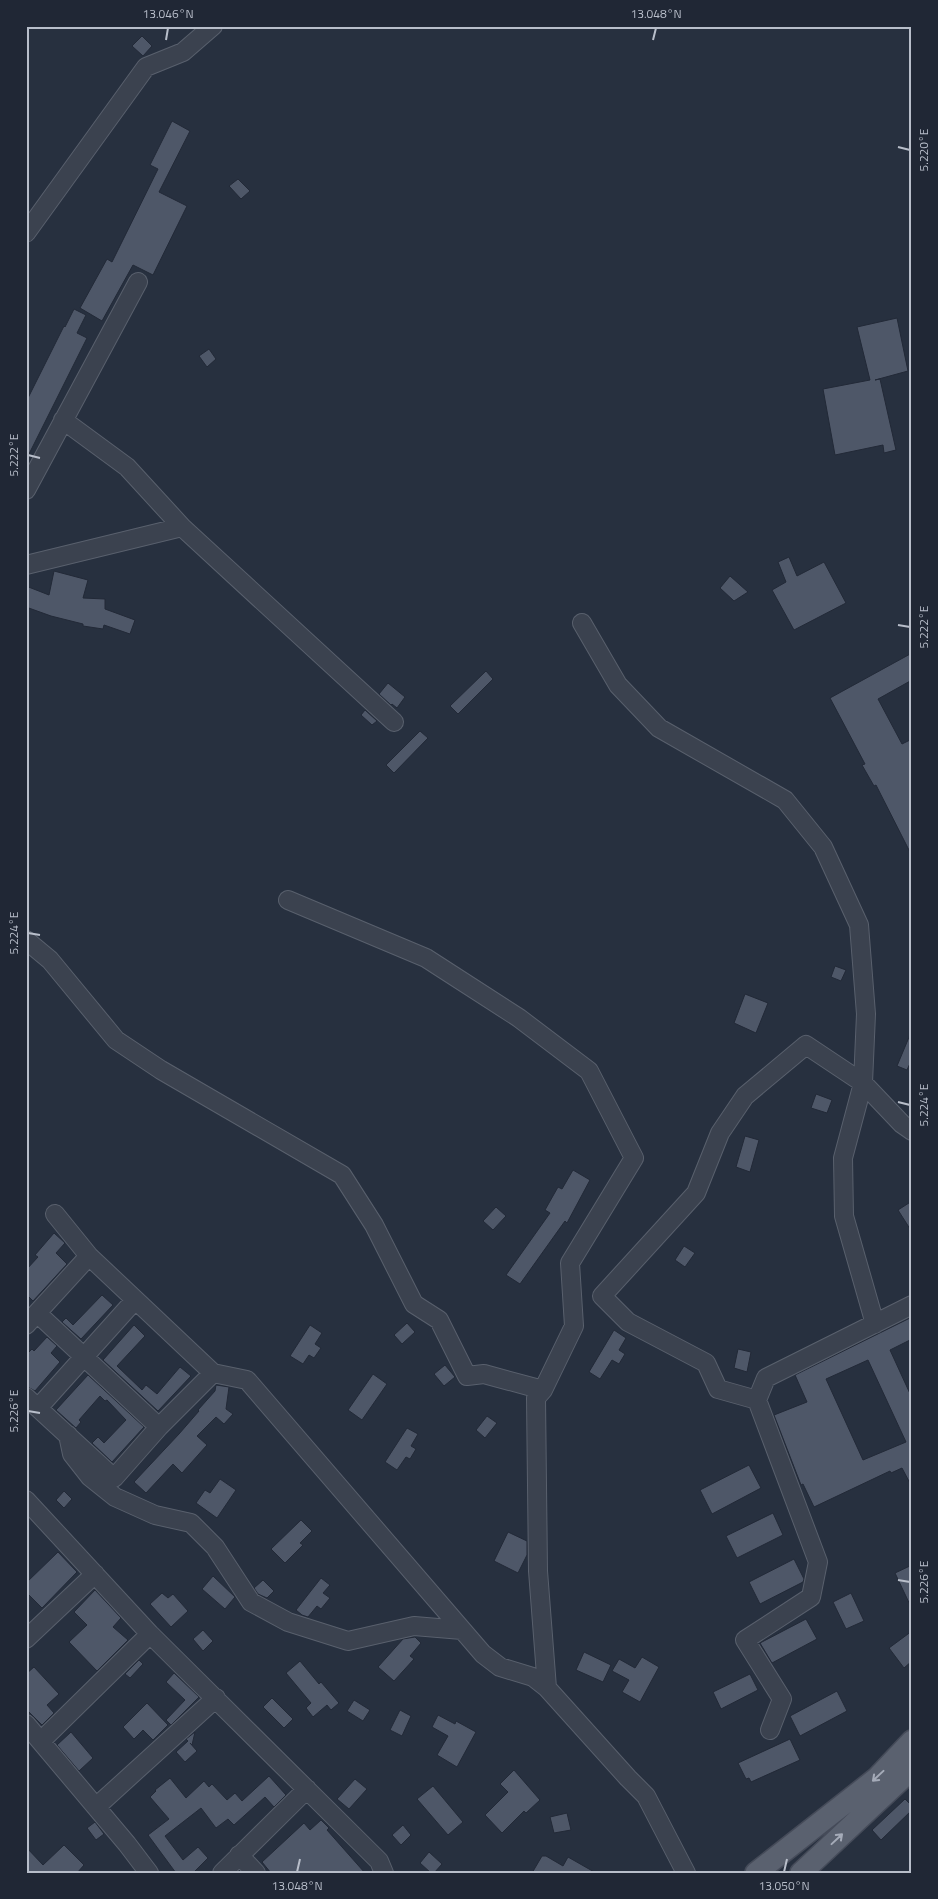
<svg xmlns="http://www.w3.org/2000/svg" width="938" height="1899" viewBox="0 0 938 1899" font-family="'Titillium Web',sans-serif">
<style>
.building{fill:#4e5768;stroke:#222937;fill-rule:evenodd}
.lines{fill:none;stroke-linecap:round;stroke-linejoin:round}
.minor-casing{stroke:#59606d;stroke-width:20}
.major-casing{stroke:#454b59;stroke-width:24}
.minor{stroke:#3b424f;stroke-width:18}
.major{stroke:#5a616f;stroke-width:21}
.oneway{stroke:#a5abb8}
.ticks{fill:none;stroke:#b8beca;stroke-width:2}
.neatline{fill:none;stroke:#b8beca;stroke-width:2}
.ticks-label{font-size:12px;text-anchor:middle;fill:#b8beca}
</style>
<rect width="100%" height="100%" fill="#27303f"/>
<path class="building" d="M142,36L152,46L143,56L132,46Z
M172,121L190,131L159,192L187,206L153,275L133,265L102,321L80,308L107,259L112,262L158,169L150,165Z
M238,179L250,191L241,199L229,186Z
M74,309L86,315L77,333L87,338L26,460V402L64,326L65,327Z
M897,318L908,371L875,380L880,379L896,450L884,453L883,445L835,455L823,389L870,380L857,327Z
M209,349L216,359L207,367L199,356Z
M789,557L797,576L824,562L846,603L794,630L772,590L786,582L778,562Z
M54,571L88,580L83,598L105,599V609L135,620L130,634L104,625L103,629L83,626V624L51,616L26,607V586L49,595Z
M730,576L748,592L734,601L720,588Z
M912,653V680L878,699L902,744L912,739V856L876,785L874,786L862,765L865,764L830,698Z
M486,671L493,679L458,714L450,706Z
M388,683L405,697L397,708L392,704L391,705L379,694Z
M365,710L377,721L372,725L361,715Z
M420,731L428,738L394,773L386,765Z
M835,966L846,970L841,981L831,977Z
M745,994L768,1003L756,1033L734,1023Z
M912,1030V1059L907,1070L897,1066Z
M816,1094L832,1100L827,1113L811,1108Z
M745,1136L759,1140L750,1172L736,1167Z
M573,1170L590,1180L567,1223L565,1221L520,1284L506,1275L550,1213L545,1210L558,1187L562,1189Z
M912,1201V1232L898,1210Z
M496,1207L506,1216L493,1230L483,1221Z
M54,1233L65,1243L56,1253L67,1264L33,1301L26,1294V1270L38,1257L35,1255Z
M684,1246L695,1253L685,1267L675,1260Z
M102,1295L113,1305L81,1339L62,1322L66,1318L73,1325Z
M912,1317V1339L890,1350L912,1398V1487L902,1468L891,1473L890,1471L814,1507L803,1484L801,1485L774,1415L807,1402L795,1375ZM868,1360L906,1442L863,1460L826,1379Z
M407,1323L415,1332L402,1344L394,1335Z
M134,1325L145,1336L117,1366L142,1390L146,1385L157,1394L180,1367L191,1376L158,1411L103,1360Z
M310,1325L322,1333L315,1344L321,1348L314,1358L309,1355L303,1364L290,1356Z
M614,1330L626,1338L619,1350L625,1354L619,1364L612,1360L600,1379L589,1372Z
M47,1337L57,1346L51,1353L60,1362L35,1391L26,1386V1355L32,1349L34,1351Z
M738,1349L751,1352L747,1372L734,1368Z
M445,1365L455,1377L444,1386L434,1374Z
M373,1374L387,1384L362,1420L348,1410Z
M88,1375L144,1427L112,1462L92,1443L98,1437L104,1443L126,1420L107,1400L105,1401L100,1396L79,1420L81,1422L76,1428L56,1410Z
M216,1385L229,1387L226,1409L233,1414L224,1424L216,1417L197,1436L207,1445L182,1473L173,1464L146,1493L134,1482L179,1434L199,1411L198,1410L215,1391Z
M487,1416L497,1423L485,1438L476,1430Z
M407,1428L418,1434L411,1446L416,1449L410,1459L406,1457L397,1470L385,1462Z
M749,1465L761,1488L712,1514L700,1490Z
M220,1479L236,1490L217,1518L196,1503L205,1490L210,1493Z
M64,1491L72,1499L64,1508L56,1500Z
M773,1513L783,1535L737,1558L726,1536Z
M301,1520L312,1531L300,1543L303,1545L285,1563L271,1549Z
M508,1532L527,1541V1555L518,1573L494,1561Z
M58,1552L77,1572L42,1608L26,1592V1583Z
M794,1559L804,1579L803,1582L760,1604L749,1582Z
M912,1565V1609L895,1573Z
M213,1576L235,1597L225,1609L202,1589Z
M321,1578L330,1585L323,1593L330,1598L321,1609L317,1606L308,1617L302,1615L296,1610Z
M263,1580L274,1591L267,1598L258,1594L254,1588Z
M95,1590L121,1618L113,1627L128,1640L97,1671L69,1642L87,1625L74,1612Z
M162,1593L168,1598L173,1594L188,1611L171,1627L150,1604Z
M851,1593L864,1621L846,1629L833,1602Z
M806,1619L817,1639L772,1663L760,1643Z
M203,1630L213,1641L203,1651L193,1639Z
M912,1631V1661L904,1668L889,1648Z
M415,1637L421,1643L410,1656L414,1659L394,1681L378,1667L403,1639Z
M584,1652L611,1665L603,1682L576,1670Z
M642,1657L659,1667L640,1702L622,1692L629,1680L612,1671L619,1659L635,1668Z
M139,1660L143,1664L130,1678L125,1674Z
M300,1661L319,1684L321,1682L339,1703L331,1710L327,1705L313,1717L306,1708L311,1703L286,1673Z
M34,1667L59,1694L47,1705L54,1713L42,1725L26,1709V1674Z
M174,1673L199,1697L171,1725L166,1720L185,1700L166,1682Z
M750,1674L758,1690L721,1709L713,1692Z
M837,1691L847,1711L800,1736L790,1716Z
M272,1698L293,1719L284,1728L263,1707Z
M354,1700L370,1710L363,1721L347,1711Z
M147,1703L168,1725L153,1740L143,1730L134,1739L123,1727Z
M400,1710L411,1716L402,1736L390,1730Z
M438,1715L455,1724L456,1721L476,1732L457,1767L437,1755L448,1736L432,1727Z
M71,1732L93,1758L79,1771L57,1745Z
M195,1732L192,1745L190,1743L197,1751L185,1762L176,1752L188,1741L186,1739Z
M790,1739L800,1760L751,1782L749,1778L746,1779L738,1763Z
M514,1770L540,1800L526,1813L524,1811L502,1833L485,1815L508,1792L500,1784Z
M269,1776L286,1795L274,1807L265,1797L234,1825L228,1819L216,1828L201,1808L165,1836L183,1860L198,1847L208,1858L193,1873H176L148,1835L169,1819L150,1797L156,1791L155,1790L170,1778L186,1798L204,1781L209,1787L212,1784L227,1800L235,1793L242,1801Z
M355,1779L367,1789L349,1809L337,1799Z
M433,1786L463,1822L448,1835L417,1799Z
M905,1799L912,1806V1810L881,1840L872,1830Z
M567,1813L571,1830L554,1833L550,1817Z
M321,1820L329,1828L327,1830L365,1873H271L262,1862L304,1823L310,1830Z
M95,1822L104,1834L96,1840L87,1828Z
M403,1825L411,1835L401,1845L392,1835Z
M64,1845L84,1865L77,1873H26V1847L43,1865Z
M429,1852L442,1864L434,1873H431L420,1863Z
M542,1856H546L563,1866L568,1857L596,1873H532Z"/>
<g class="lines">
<g class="minor-casing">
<path id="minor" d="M26,233L146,67L183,52L213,26
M63,420L127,467L182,527
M26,490L138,282
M26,565L182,527L394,722
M582,623L618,685L659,728L785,800L823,847L859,925L866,1014L863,1083L843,1158L844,1216L875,1324
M288,900L426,958L519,1018L589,1071L634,1158L570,1263L574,1326L543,1390L536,1398L538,1571L547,1688
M26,940L50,960L116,1040L161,1070L342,1175L374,1225L414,1304L439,1320L467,1376L484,1374L543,1390
M55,1214L89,1256L213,1373L247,1380L483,1654L500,1667L533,1677L547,1688L628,1778L646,1796L686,1873
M37,1313L159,1427
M26,1325L89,1256
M26,1397L114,1478L159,1427L213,1373
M757,1400L718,1389L706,1363L628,1322L602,1296L696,1193L720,1133L745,1096L806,1045L863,1083L902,1124L912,1131
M38,1408L135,1300
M68,1435L72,1454L90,1477L115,1497L155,1515L191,1523L215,1547L251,1602L288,1622L348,1641L414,1626L462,1630
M26,1500L150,1634L379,1861L384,1873
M26,1639L95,1574
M26,1724L127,1844L149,1873
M770,1730L782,1699L745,1640L811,1597L818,1562L757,1400L766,1378L912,1305
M41,1741L150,1634
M96,1807L216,1698
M239,1855L256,1873
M222,1873L307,1789"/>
</g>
<g class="major-casing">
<path id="major" d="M756,1873L877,1778L912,1741
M801,1873L912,1769"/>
</g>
<use href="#minor" class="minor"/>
<use href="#major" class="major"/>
</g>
<defs><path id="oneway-shaft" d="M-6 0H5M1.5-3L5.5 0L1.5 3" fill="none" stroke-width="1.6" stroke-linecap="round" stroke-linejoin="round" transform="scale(1.25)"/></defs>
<g class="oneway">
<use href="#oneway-shaft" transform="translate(878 1776) rotate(137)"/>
<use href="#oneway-shaft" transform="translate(837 1839) rotate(-43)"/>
</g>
<path class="ticks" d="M166,40L168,28M653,40L656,28M898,147L910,150M28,455L40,458M898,625L910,627M28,933L40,935M898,1102L910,1105M28,1411L40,1413M898,1580L910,1582M297,1872L300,1859M784,1872L787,1859"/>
<rect width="938" height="1899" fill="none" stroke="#202735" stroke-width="55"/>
<rect x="28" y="28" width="882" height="1844" class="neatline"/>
<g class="ticks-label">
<text x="168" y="18">13.046°N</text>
<text x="656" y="18">13.048°N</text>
<text transform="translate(924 150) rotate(-90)" y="4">5.220°E</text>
<text transform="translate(14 455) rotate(-90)" y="4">5.222°E</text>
<text transform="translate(924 627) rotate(-90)" y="4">5.222°E</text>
<text transform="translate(14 933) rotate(-90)" y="4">5.224°E</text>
<text transform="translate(924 1105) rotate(-90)" y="4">5.224°E</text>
<text transform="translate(14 1411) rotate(-90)" y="4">5.226°E</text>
<text transform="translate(924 1582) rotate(-90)" y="4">5.226°E</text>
<text x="297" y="1890">13.048°N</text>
<text x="784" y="1890">13.050°N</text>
</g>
</svg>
